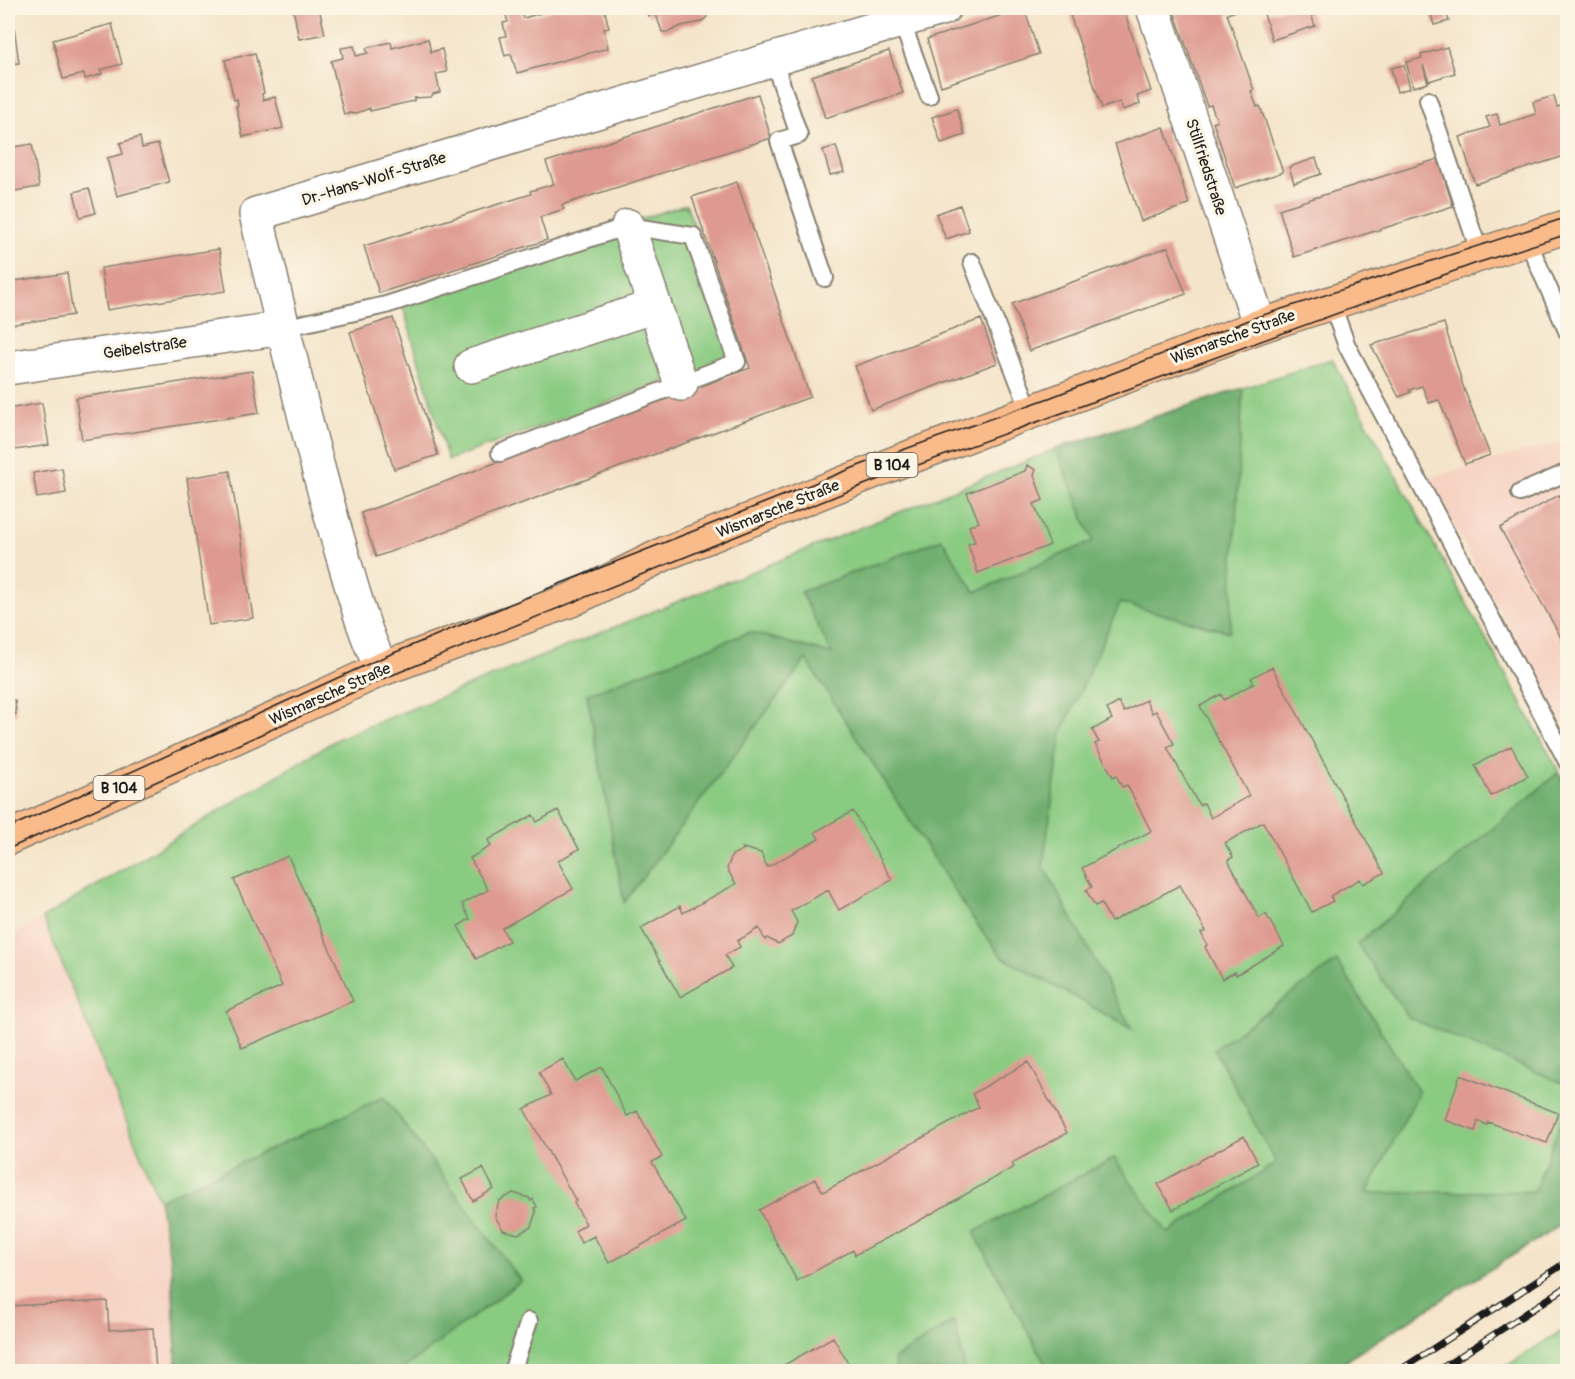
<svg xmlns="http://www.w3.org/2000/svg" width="1575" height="1379" viewBox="0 0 1575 1379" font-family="Pangolin,sans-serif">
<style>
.built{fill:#f6d2c3}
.green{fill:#8acb82;stroke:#53744f;stroke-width:1.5}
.forest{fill:#6faf70;stroke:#466646;stroke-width:1.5}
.building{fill:#de9a90}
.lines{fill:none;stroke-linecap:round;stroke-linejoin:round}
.lane-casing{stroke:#888072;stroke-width:20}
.street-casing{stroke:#888072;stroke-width:36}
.primary-casing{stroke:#888072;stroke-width:36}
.lane{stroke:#fff;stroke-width:16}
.street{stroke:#fff;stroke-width:33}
.primary{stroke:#fabb8b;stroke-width:33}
.tram{stroke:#1c1c1c;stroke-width:1.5}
.rail-casing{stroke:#1c1c1c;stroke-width:7}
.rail{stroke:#fcf5e5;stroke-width:4.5;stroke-dasharray:14;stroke-linecap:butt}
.labels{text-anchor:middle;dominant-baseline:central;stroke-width:6;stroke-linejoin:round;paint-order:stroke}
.shield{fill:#fcf5e5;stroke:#5f5d58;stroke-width:1.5}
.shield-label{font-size:15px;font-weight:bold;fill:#1c1c1c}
.street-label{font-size:16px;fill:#1c1c1c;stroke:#fcf5e5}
</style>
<rect width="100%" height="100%" fill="#fcf5e5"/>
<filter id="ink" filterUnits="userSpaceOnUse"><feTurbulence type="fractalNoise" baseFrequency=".0167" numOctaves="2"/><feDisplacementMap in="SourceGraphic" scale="12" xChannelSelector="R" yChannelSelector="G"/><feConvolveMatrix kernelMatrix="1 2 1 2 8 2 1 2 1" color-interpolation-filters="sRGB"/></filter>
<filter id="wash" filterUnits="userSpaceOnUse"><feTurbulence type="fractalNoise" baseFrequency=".008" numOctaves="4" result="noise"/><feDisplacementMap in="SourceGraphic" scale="24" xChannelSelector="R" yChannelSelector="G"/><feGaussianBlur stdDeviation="1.35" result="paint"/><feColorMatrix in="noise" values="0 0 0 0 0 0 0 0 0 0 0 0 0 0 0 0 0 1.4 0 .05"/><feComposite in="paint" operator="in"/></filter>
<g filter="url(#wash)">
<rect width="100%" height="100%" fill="#f4e4c9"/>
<path class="built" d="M1567,440V735L1429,478Z
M43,918L159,1200L172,1269L177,1371H8V938Z"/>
<path class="green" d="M686,204L739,355L448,460L401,300Z
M1332,359L1567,786V1221L1329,1371H177L172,1269L159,1200L43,918L339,738L1056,449Z
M1567,1327V1371H1499Z"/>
<path class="forest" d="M1243,388L1230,632L1120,603L1062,732L1043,865L1132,1029L1002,957L970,915L806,659L624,903L587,694L750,632L832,654L801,592L942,539L975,592L1093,541L1056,449Z
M1559,772L1568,786L1567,1085L1409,1018L1357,944Z
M1337,961L1419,1092L1367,1193L1534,1191L1567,1106V1221L1329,1371H1049L974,1232L1114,1158L1168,1233L1276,1163L1214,1049Z
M384,1097L521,1281L400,1371H177L172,1269L159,1200Z
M954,1321L966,1371H897L894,1359Z"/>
<g id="blocks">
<path class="building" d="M293,8H319L325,34L299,39Z
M520,8L523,18L560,8H597L598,10L604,8L609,28L604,29L608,48L517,73L511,54L505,56L500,37L506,36L503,23L508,22L505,12Z
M645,8H704L707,17L701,22L681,26L669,32H662L656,14L648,16Z
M1024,8L1039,54L941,86L927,39Z
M1084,8H1123L1151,91L1137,96L1140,104L1123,110L1120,102L1102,108L1070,15L1085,10Z
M1173,8H1244L1227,14L1254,90L1251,91L1257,107L1260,106L1283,172L1235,188L1213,122L1217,121L1211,105L1207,106Z
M1285,8H1309L1315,26L1272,40L1264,14Z
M1429,8H1445L1449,21L1434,25Z
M13,19L19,63L8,64V20Z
M112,24L122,64L100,70L102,74L85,79L84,74L63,79L53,40Z
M428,39L431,52L442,49L447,72L436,74L440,92L433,94L431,97L414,98V101L370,111V108L354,114L350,113L344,115L331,61L343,58L341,48L354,46L356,56L368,53L366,48L391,42L392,48Z
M1447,47L1455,73L1429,81L1423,65L1428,83L1413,87L1406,62L1422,58L1421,55Z
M889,51L903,93L825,118L812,76Z
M255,53L264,93L262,94L263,100L275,97L283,128L243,137L236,106H238L237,99L234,100L225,60Z
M1404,65L1410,88L1397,92L1391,68Z
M758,94L771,138L562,205L564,209L540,217L547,240L379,293L364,246L531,194L530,191L554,184L546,162Z
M1554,96L1557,107L1568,104V155L1475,184L1460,137L1490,127L1486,117L1497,114L1500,125L1536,114L1533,102Z
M957,109L965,135L941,143L932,117Z
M1164,127L1189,204L1141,221L1115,144Z
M140,137L142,148L158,144L169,182L117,196L107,158L123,154L120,143Z
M32,144L39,187L8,192V148Z
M836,146L844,172L830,175L823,150Z
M1316,158L1321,174L1294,183L1289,167Z
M1438,159L1453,206L1294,257L1279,209Z
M737,182L810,397L376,557L361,513L750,368L692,197Z
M89,188L96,213L80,217L74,192Z
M960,205L969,231L946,239L936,214Z
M1168,247L1186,294L1029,351L1012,304Z
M219,249L226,291L107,310L101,268Z
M67,273L73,315L8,325V282Z
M393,318L438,455L394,469L350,332Z
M981,319L997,363L871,410L855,366Z
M1444,323L1464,389L1490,455L1465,464L1439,400L1429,403L1422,386L1409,390L1411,392L1399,397L1371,345Z
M252,371L259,413L82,440L76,398Z
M42,403L49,445L8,451V409Z
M1027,465L1036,470L1034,475L1043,500L1034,504L1050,545L978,573L968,544L975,542L969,526L979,522L967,493L1025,471Z
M62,468L66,493L37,498L33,473Z
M230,471L253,618L209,625L187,478Z
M1559,495L1568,510V650L1500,528Z
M1272,667L1384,873L1363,884L1360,879L1330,896L1333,901L1312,912L1263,822L1225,843L1233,857L1228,860L1259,918L1266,914L1284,946L1236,975L1235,972L1222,979L1205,947L1207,945L1201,933L1206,931L1180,885L1111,922L1101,903L1095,906L1086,890L1092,887L1082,868L1151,831L1127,785L1122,787L1116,775L1113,777L1095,744L1099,742L1092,730L1112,719L1107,709L1119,702L1124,712L1146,700L1152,713L1156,711L1174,744L1167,747L1199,805L1204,803L1211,818L1249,796L1200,706L1221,694L1224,700L1254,683L1251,678Z
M15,700L16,714L8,715V701Z
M1511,746L1528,776L1491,796L1475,765Z
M558,810L579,849L558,861L573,889L502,928L509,941L476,959L458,926L470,919L462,904L488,890L470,858L491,846L488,840L533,815L537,822Z
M853,811L892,880L839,910L828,890L791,911L797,922L792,936L778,944L767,938L765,940L759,928L737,941L740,947L725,955L732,968L680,997L641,928L680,906L683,913L736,884L727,869L732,855L744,849L743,848L761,853L767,867L819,839L815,832Z
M288,856L353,1001L242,1048L226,1011L282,986L234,880Z
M563,1059L575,1081L602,1067L627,1116L637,1111L662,1157L652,1162L686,1221L609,1263L594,1236L581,1243L575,1231L586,1224L574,1203L576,1201L524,1109L551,1095L539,1072Z
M1028,1062L1067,1133L1012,1163L1014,1167L915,1223L855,1255L853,1250L797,1281L759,1210L815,1179L823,1192L979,1107L972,1094Z
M1460,1075L1558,1113L1547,1143L1488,1122L1487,1125L1478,1121L1475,1131L1445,1120Z
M1244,1136L1258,1163L1173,1210L1158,1184Z
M483,1168L494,1189L473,1201L462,1179Z
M513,1193L529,1198L531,1201L533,1199L537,1207L534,1208L536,1212L531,1227L518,1234L503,1230L495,1216L499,1201Z
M107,1301L109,1330L153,1328L156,1372H8V1306Z
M833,1337L853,1372H772Z"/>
</g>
</g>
<g filter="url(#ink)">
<use href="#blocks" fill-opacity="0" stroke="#888072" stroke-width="1.5"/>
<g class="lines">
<g class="lane-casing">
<path id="lane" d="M901,20L929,96
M773,59L799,135L779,141L825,278
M1428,100L1480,254
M1527,239L1568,333
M972,262L1031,414
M1331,302L1347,346L1568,763
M283,328L386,305L628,226L693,236L737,362L500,453
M1520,493L1568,472
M512,1372L529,1321"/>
</g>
<g class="street-casing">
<path id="street" d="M1153,8L1260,326
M628,226L681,384
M471,366L655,306
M8,368L283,328
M382,669C362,629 351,583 338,540C307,433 282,323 256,214L944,8"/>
</g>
<g class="primary-casing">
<path id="primary" d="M8,838L231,739L382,669L571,600L666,553L913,456L1260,326L1568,226"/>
</g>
<use href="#lane" class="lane"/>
<use href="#street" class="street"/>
<use href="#primary" class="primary"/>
<path class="tram" d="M8,828L377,660L544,590L863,464L1049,398L1257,317L1568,217
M8,849L385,678L871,482L1474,264L1568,234"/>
<g class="rail-casing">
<path id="rail" d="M1397,1372L1568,1261
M1436,1372L1568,1286"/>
</g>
<use href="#rail" class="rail"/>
</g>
</g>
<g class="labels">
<g class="shield">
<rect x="866.5" y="453" width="51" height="24" rx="4.5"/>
<rect x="93.5" y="776" width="51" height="24" rx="4.5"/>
</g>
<g class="shield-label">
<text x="892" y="465">B 104</text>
<text x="119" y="788">B 104</text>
</g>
<g class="street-label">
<text transform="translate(1206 167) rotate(72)">Stillfriedstraße</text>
<text transform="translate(374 179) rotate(-17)">Dr.-Hans-Wolf-Straße</text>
<text transform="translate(1233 337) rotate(-20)">Wismarsche Straße</text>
<text transform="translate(145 348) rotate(-8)">Geibelstraße</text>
<text transform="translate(778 509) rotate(-22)">Wismarsche Straße</text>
<text transform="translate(330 694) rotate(-24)">Wismarsche Straße</text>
</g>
</g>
<rect width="1575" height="1379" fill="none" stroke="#fcf5e5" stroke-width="30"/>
</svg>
